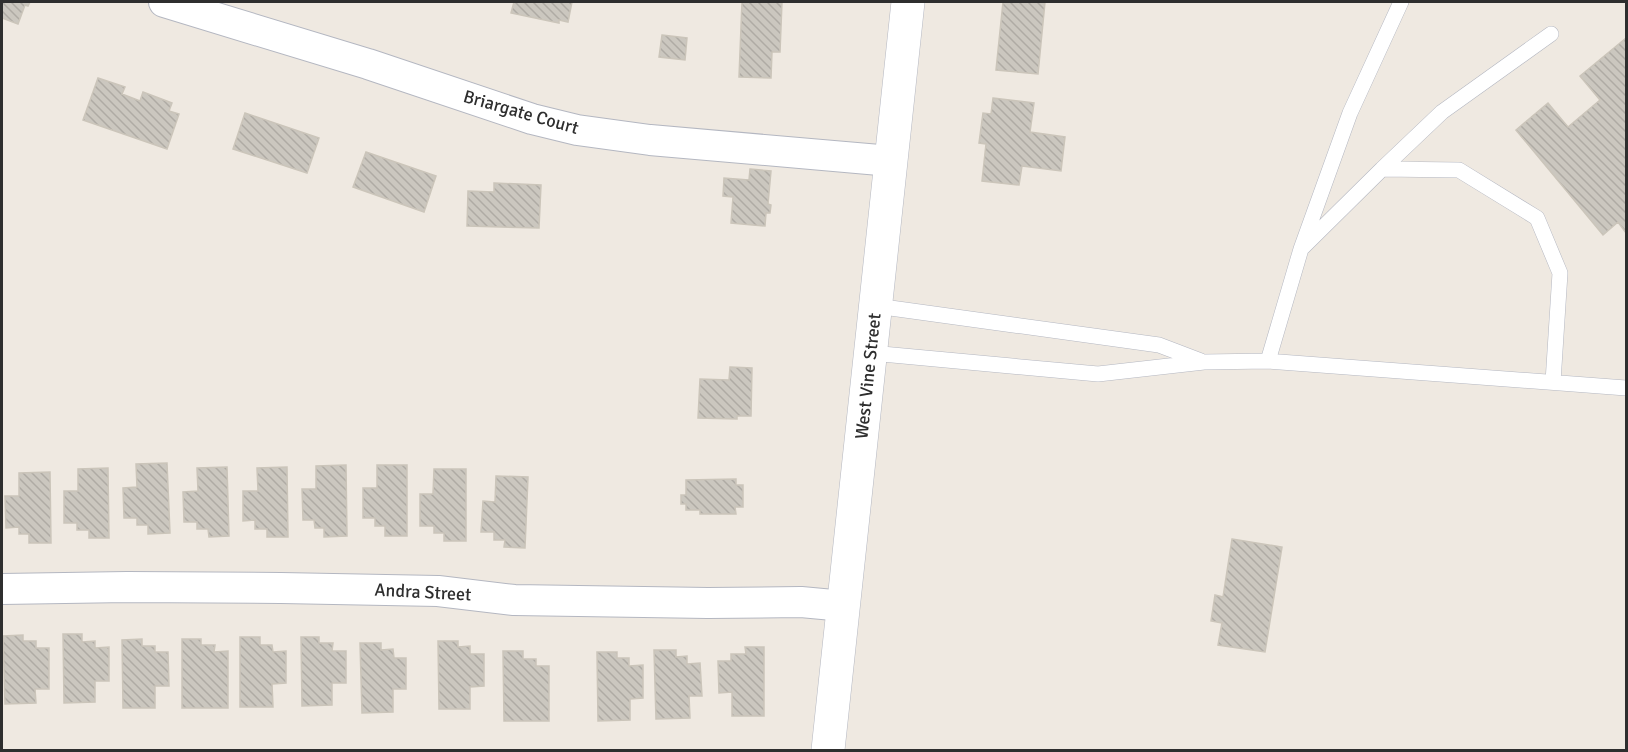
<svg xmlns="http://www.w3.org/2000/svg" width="1628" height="752" viewBox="0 0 1628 752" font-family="Signika,sans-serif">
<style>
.building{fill:url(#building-back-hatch);stroke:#cbc5ba;stroke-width:1.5}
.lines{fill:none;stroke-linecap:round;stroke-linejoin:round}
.service-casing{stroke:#b4b7c1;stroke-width:16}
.minor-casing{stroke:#b4b7c1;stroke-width:32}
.secondary-casing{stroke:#b4b7c1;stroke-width:34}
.service{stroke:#fff;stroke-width:15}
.minor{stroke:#fff;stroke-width:30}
.secondary{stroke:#fff;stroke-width:33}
.labels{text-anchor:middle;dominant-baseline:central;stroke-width:4.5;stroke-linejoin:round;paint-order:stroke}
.street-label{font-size:18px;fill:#2e2e2e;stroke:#fff}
</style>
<defs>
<pattern id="building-back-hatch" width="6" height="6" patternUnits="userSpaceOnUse" patternTransform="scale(1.5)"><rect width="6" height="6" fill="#cbc7bf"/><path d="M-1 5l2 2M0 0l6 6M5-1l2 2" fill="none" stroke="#afaba4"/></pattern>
</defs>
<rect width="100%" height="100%" fill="#efe9e1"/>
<path class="building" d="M2,2H30L28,6L25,5L18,24L2,18Z
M514,2H572L568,22L559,20V23L511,13Z
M742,2H782L780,52H772L771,78L739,77Z
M1003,2H1045L1038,74L996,70Z
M662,35L687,38L685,60L659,57Z
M1626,38V233L1618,222L1603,235L1516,130L1548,103L1568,127L1600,100L1580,76Z
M98,78L125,87L122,94L140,101L143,92L172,103L169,111L179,114L167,149L83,120Z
M993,98L1034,103L1030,132L1065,137L1061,171L1022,166L1019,185L982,181L986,144L979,143L983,113L991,114Z
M245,113L319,138L307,173L233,149Z
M366,152L436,176L424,212L353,187Z
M750,169L771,171L768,204L771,205L770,213H766L765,226L731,223L733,197L723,196L724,178L749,180Z
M494,183L541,185L539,228L467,226L468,191L494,192Z
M730,367L752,368L751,416H737V419L698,418L700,379L729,380Z
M167,463L170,533L148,534V525H137V518H124L123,488L137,487L136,464Z
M346,465L347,536L324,537V528H315L314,520H303L302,489H316V466Z
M377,465H407V536H385V526H375V518H363V488H377Z
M227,467L229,536L209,537L208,529H197V522H184L183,492L198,491L197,468Z
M287,467L288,537H267V529H255V520L243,521V491H258L257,468Z
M108,468L109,538H89V530H77V523H64V491H78V469Z
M434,469H466V541H444V533H434V526H420V494H433Z
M50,472L51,543H29V534H19V527L6,528L5,496H19V473Z
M496,476L528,477L525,548L504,547L505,540H494V532H481L483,501L495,502Z
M736,479V485H743V507H735L736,514H700V510H686V504H681V495H686V480Z
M1232,539L1282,547L1265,652L1218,645L1222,623L1211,621L1215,595L1223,597Z
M63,634H82V642L95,641V648L109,647V681H95V702L64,703Z
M23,635V641H36V648H49V689H35L36,703L5,704L3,636Z
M240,637H260V645H272L273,652L286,651V683L272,684L273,707H240Z
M301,637H319V643H333L332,651H346V683H332V705L302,706Z
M142,639V646H155V652H168L169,686H155V708H123L122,640Z
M182,639H201V645H215L214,652L228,651V708H182Z
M438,641H458V647L470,646V654H484V686L470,687V709H439Z
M360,643H381V650L393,649L394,658H406V689H393V712L362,713Z
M745,647H764V716H732V692L719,693L718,661H731V654H746Z
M654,650H676V657L687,656V664L700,663L702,696H689L690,718L656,719Z
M503,651H523V659H536V666H549V721H504Z
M597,652H617V658H629V666L643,665V698L630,699V720L598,721Z"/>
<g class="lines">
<g class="service-casing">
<path id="service" d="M1382,169L1442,112L1551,34
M1301,249L1382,169L1459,170L1537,218L1560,273L1553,382
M876,306L1159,345L1201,361
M871,353L1098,374L1204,362L1268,361L1626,388
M1268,361L1301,249L1350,113L1401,2"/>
</g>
<g class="minor-casing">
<path id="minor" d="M164,2L368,64L532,119L577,130L650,140L891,161
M2,589L127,587L281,588L438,591L514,600L708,603L801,602L844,606"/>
</g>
<g class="secondary-casing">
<path id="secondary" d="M828,750L908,2"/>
</g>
<use href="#service" class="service"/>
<use href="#minor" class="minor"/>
<use href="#secondary" class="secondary"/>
</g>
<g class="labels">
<g class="street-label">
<text transform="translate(521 112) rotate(16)">Briargate Court</text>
<text transform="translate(868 376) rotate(-84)">West Vine Street</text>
<text transform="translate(423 592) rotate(3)">Andra Street</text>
</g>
</g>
<rect width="1628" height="752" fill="none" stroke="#2e2e2e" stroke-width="6"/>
</svg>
